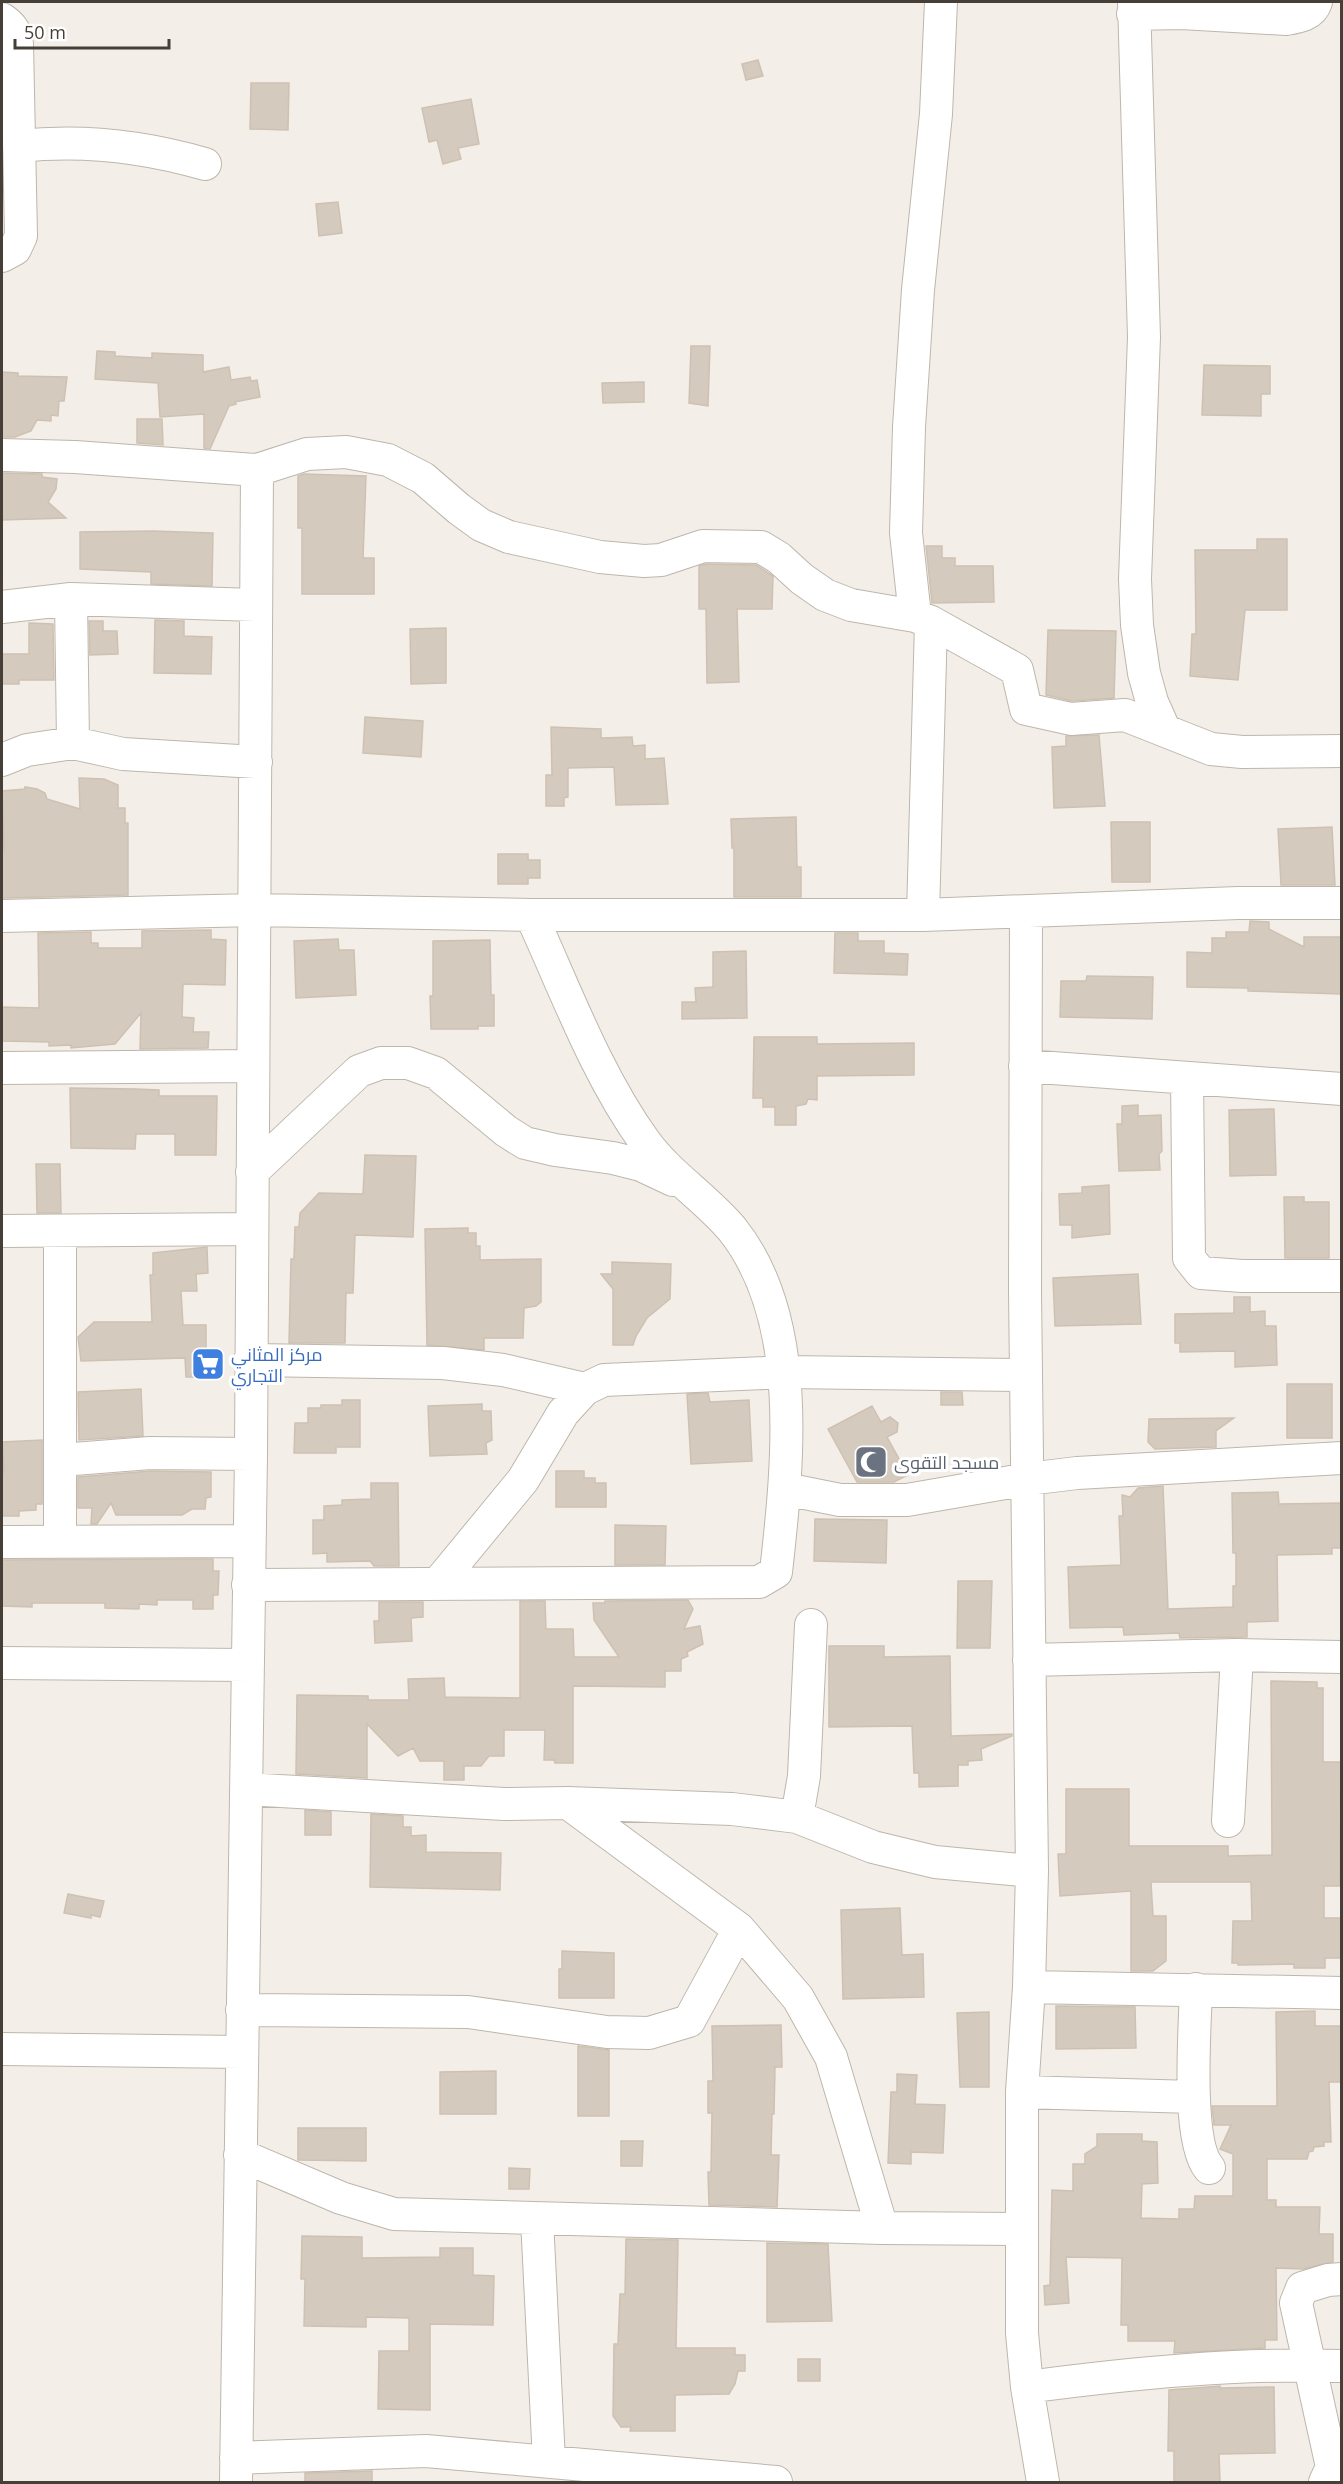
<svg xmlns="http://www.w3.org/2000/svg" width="1343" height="2484" viewBox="0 0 1343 2484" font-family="'Open Sans',Cairo,sans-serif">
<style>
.building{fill:#d4cabe;stroke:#cfc1b2;stroke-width:1.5}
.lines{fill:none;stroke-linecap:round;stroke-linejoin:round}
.minor-casing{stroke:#beb6ab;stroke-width:34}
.minor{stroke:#fff;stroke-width:32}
.labels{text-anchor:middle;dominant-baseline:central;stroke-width:6;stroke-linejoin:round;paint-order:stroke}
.shop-label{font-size:18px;fill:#366cbe;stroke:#fff;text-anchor:start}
.worship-label{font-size:18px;fill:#5b616d;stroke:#fff;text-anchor:start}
</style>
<rect width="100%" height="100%" fill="#f3efe8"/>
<path class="building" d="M758,60L763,76L746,80L742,64Z
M251,83H289L288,130L250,129Z
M471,99L479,144L458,148L461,159L443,164L437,140L429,142L422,108Z
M338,202L342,233L319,236L316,204Z
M691,346H710L708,406L689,403Z
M97,351L115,352V356L152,358V353L203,355V372L229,367L231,380L250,377L251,381L257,380L260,397L235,402L236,404L229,406L210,449L204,448V414L160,417L158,383L95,379Z
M1204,365L1270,366V394H1261V416L1202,415Z
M2,372L18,373V376L67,377L64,401H59L58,416L51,415V421L37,420L31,431L15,437H2Z
M644,382V402L603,403L602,383Z
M137,419H162L163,445L137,443Z
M2,473L42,474V477L57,479L56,489L48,502L66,518L2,520Z
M304,474L366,476L363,558H374V594H302V528H298V476Z
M152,531L213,533L212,586L151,584V572L80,569V532Z
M1257,539H1287V610H1245L1238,680L1190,676L1192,634H1196L1195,550H1257Z
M926,546H942V558H955V566H993L994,602L932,603Z
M706,564L756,565L773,576L772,609H737L739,682L707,683L706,609H699V566Z
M155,620L184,621V636L212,637L211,674L154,673Z
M89,621H103V631H117L118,654L90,655Z
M29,623L53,624L54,680H19V684H2V654H29Z
M446,628V683L411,684L410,629Z
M1048,630L1116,631L1114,698L1072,701L1046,695Z
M365,717L423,721L421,757L363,753Z
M551,727L601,729V738L632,737L633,746L645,745V759L664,758L668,804L616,805L614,767L568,768V797L564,798V806H546V775H552Z
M1099,735L1105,806L1054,808L1052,747L1066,746V736Z
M79,778L104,779L118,785V808H125V823H128V895L2,898V851H4L2,791L25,789V787L37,789L45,793L47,799L80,809Z
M796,817L797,867H801V897H734V848H732L731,819Z
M1111,822H1150V882H1112Z
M1332,827L1335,885H1281L1278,829Z
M498,854H528V860H540V878H528V884H498Z
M1250,921L1269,922V929L1304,947V937H1341V994L1248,991V988L1187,987V952L1212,953V938H1226V932H1249Z
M211,930V939L226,940L225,985L183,984L182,1017L194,1018L193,1032H209L208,1048L140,1049L141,1013L115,1044L71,1048V1045L49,1046V1042L2,1041V1007L39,1008L38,933L91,932V943H98V948H142V931Z
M835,933H858V941H884V953L908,954L907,975L834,973Z
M338,939L339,950H354L356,995L296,998L294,941Z
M490,940L491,995H494V1026H478V1029H431L430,996H433V941Z
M746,951L747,1018L682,1019V1002H696L695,988L713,987V952Z
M1087,976L1153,977L1152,1019L1060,1017L1061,981H1086Z
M754,1037H817V1044L914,1043V1075L817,1076V1100L808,1099L806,1104L796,1106V1125H775V1107H763V1098H753Z
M70,1088L136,1089L159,1090V1096H217L216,1155H175V1134H136L135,1149L71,1148Z
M1138,1105V1116L1161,1115L1162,1151L1159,1154L1160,1170L1119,1171L1117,1124H1122V1106Z
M1274,1109L1276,1175L1230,1176L1229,1110Z
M365,1155L416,1156L413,1237L355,1235L353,1293H346L345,1343H289L291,1259H294L295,1227H299L300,1213L319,1193L363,1194Z
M36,1164H60L61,1213H37Z
M1109,1185L1110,1234L1072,1238V1225H1060L1059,1194L1082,1193V1187Z
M1284,1197H1304V1202H1329V1258H1285Z
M468,1228V1233H476V1246H480V1260L541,1259V1302L536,1306L524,1308L523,1338H484V1350L427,1345L425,1229Z
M207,1247L208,1273L196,1274L197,1291H181L183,1325H206V1353L219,1352L220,1377H186L185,1358L81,1361L78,1337L94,1322H152L150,1275H153V1253Z
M612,1262L671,1264L670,1299L647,1318L636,1336L633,1345H613V1289L601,1274H612Z
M1138,1274L1141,1324L1055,1326L1053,1278Z
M1234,1297H1250V1312L1265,1311V1326H1276L1277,1365L1235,1367V1351L1180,1352V1343H1175V1314L1234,1313Z
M1287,1384H1332V1438H1287Z
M141,1389L143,1436L79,1440L78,1392Z
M941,1392H962L963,1405H941Z
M708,1393L710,1402L749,1400L752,1461L691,1464L687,1394Z
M342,1400H360V1447H336V1453H294L295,1423H308V1408H321V1405H342Z
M482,1404V1411H491L492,1440L486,1443L487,1454L430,1456L428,1406Z
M872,1406L881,1422L890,1417L898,1423L897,1432L887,1437L908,1475L894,1482H857L828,1429Z
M1234,1418L1216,1431V1447L1155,1449L1148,1442L1149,1419Z
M42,1440V1504H36V1510L19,1511V1516H2V1472H4L2,1442Z
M151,1471L211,1472V1497L206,1498L205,1509H192L182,1515H116L111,1503L97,1524H91L92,1508H78V1477Z
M556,1471H584V1478H595V1483H606V1507H556Z
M371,1483H398L399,1566H374L370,1561L327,1562V1553L313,1554V1520H324V1506L342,1505V1500L371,1499Z
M1163,1486L1168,1609L1233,1607V1586H1236V1553H1233L1232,1493L1278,1492L1279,1504L1341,1503V1548H1332V1554L1277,1555L1278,1621L1247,1622V1637L1180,1638L1179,1633L1124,1635L1123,1627L1070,1628L1068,1567L1121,1565L1119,1516H1123L1122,1495L1130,1497L1138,1488Z
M815,1519L887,1520L886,1563L814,1561Z
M615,1525L666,1526L665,1565H615Z
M193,1559H213V1571H219L218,1595H213V1609H193V1600H157V1605L139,1604V1609L105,1608V1603H32V1607L2,1606V1560Z
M958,1581H992L990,1648H957Z
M688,1600L693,1609L684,1629L700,1626L703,1644L687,1652L688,1656L681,1659V1671H665V1687L573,1686V1763H555L554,1760H544L545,1730H504V1756H489L481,1766H464V1780H444V1761H420L413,1748L398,1756L367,1724V1778L296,1774L297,1695L368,1696V1700H409L408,1679L444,1678L445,1697L520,1698V1601H545L546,1629H573L574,1657H619L594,1620L593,1603H605V1601Z
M379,1602H423V1617L411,1618L412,1641L375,1643L374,1621H379Z
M829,1646H884V1657L950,1656L951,1736L1012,1734V1736L981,1749L982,1760L968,1761V1765H958V1786L919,1787V1773H914L912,1726L829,1727Z
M1271,1681L1317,1682V1688H1323V1762H1341L1340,1886H1324V1918H1341V1958H1325V1968H1294V1964L1238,1965V1963H1232L1233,1921H1252L1251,1882H1151L1153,1916H1166V1961L1153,1971H1131V1891L1060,1896L1058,1854H1066V1789H1129V1846H1228V1856L1272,1855Z
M305,1810L331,1812V1835H305Z
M371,1814L403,1816V1827H411V1836L426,1835V1852L501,1853L500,1890L370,1887Z
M68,1894L104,1901L100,1917L91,1915V1918L64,1913Z
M900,1908L902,1955L923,1954L924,1997L843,1999L841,1910Z
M562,1951L614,1953V1998H559V1969H562Z
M1056,2006L1135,2007L1136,2048L1056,2049Z
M1315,2011V2026H1341V2082H1329L1331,2142H1324V2146L1314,2147L1313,2151L1309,2152L1307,2159H1267V2200H1276V2207H1320L1319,2234H1333V2262L1303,2269L1276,2268L1277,2340H1265V2348L1174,2353L1175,2341H1128V2325H1121L1122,2258L1066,2257L1069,2303L1045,2305L1044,2286L1050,2285L1052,2190L1073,2191V2164H1085V2154L1097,2146V2134H1142V2141L1157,2142L1158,2183L1142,2184L1141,2218L1179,2219V2209H1194L1195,2196H1233V2154L1220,2149L1231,2125H1214L1212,2106H1277L1276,2012Z
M989,2012V2087H960L957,2013Z
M781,2025L782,2067H775L774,2114H772L771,2155H779L777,2207L709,2205L708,2172H711L712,2113H708V2081H713L712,2026Z
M578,2046L609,2050V2116H578Z
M496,2071V2114H440V2072Z
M897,2074L917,2075L915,2104L945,2105L943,2153L911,2152V2164L888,2163L891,2092H897Z
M298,2128H366V2161L298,2160Z
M621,2141H643L642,2166H621Z
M509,2168L530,2169L529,2189H509Z
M302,2236L362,2237V2258L440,2257V2248H473V2275L494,2276L493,2325L430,2324V2410L378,2409L379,2351H409V2318L366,2317V2327L304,2326L305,2279H301Z
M626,2239L678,2240L676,2348H735V2355H745V2371H738L735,2384L729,2394L675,2395V2431H630L631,2427H621L613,2416L614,2344H618L620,2294H625Z
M767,2243L828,2244L832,2321L767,2322Z
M798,2359H820V2381H798Z
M1220,2386V2388L1274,2387L1275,2453L1219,2454L1220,2482H1174V2451H1168L1169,2390Z
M372,2471V2482H305V2473Z"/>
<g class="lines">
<g class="minor-casing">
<path id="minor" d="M1134,2L1144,337L1135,579L1137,625L1144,673L1152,702L1164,729
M1133,14L1181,13L1286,19C1298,17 1312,15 1316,2
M2,19C12,26 16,31 17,44L21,236L15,249L2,256
M19,146C83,139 143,146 205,164
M2,455L75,457L257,470L307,454L346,452L388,460L423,478L459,509L481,525L509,537L600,557L644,561L661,560L703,546L761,547L779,558L802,579L825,595L851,605L915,616L931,622L1017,670L1026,709L1071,719L1125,715L1211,749L1242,752L1342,751
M71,599L73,743
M2,607L71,599L255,605
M915,616L906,533L909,427L918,290L936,114L941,2
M2,760L27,750L73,743L123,754L256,762
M1026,912L1025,1291L1032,1871L1029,1987L1022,2092V2333L1027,2387L1043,2482
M923,915L931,622
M2,916L255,910L531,915H923L1238,903H1342
M1025,1066L1342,1089
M2,1068L253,1066
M1187,1079L1189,1258L1201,1273L1242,1276H1342
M252,1172L359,1071L381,1063H408L436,1073L506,1131L525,1143L555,1150L613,1158L641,1165L673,1180
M2,1231L252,1229
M60,1231V1542
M250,1360L443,1363L503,1370L585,1389
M61,1460L150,1453L251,1454
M785,1489L840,1500H907L1028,1479L1077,1473L1342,1458
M2,1542L249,1541
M439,1582L523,1480L563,1413L585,1389L604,1380L785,1372L1025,1375
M248,1585L759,1582L776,1572C788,1465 804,1319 732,1229C706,1198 669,1175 645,1142C596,1074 566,991 531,915
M1237,1655L1342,1657
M1029,1660L1237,1655L1228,1821
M2,1663L247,1665
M246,1789L504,1804L568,1803L732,1809L797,1817L804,1776L811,1625
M797,1817L873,1847L935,1862L1032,1871
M739,1929L798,1998L831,2057L882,2228
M1029,1987L1342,1993
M1196,1989C1195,2027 1186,2141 1209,2168
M242,2010L468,2012L607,2032L649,2033L689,2021L739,1929L568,1803
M2,2049L241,2052
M1022,2092L1193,2097
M240,2155L341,2198L394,2214L882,2228L1021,2229
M537,2219L549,2461
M1027,2387C1132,2373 1236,2363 1342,2366
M236,2458L426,2451L776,2482
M236,2482L251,1454L257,470
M1325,2482L1332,2467L1296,2303L1302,2288L1328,2280L1342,2279"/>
</g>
<use href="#minor" class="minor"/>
</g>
<defs>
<g id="supermarket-square" transform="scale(1.725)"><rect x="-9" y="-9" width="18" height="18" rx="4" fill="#3f7fe0" stroke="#fff"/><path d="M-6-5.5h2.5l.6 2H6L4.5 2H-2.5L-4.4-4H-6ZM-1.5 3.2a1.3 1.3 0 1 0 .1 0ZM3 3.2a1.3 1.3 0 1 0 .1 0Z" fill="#fff"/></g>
<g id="mosque-square" transform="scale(1.725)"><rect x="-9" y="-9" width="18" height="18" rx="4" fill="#6b7280" stroke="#fff"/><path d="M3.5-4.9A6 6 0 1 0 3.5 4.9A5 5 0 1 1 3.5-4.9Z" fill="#fff"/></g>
</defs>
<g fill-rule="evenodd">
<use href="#supermarket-square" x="208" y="1364"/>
<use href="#mosque-square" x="871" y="1462"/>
</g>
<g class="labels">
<g class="shop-label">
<text x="231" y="1354">مركز المثاني<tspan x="231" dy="21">التجاري</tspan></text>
</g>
<g class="worship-label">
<text x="894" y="1462">مسجد التقوى</text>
</g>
</g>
<rect width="1343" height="2484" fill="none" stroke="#463f37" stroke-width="6"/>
<path d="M15 39v9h154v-9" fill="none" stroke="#463f37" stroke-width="3"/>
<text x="24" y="39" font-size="18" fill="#463f37" stroke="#ffffff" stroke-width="4.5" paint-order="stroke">50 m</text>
</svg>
